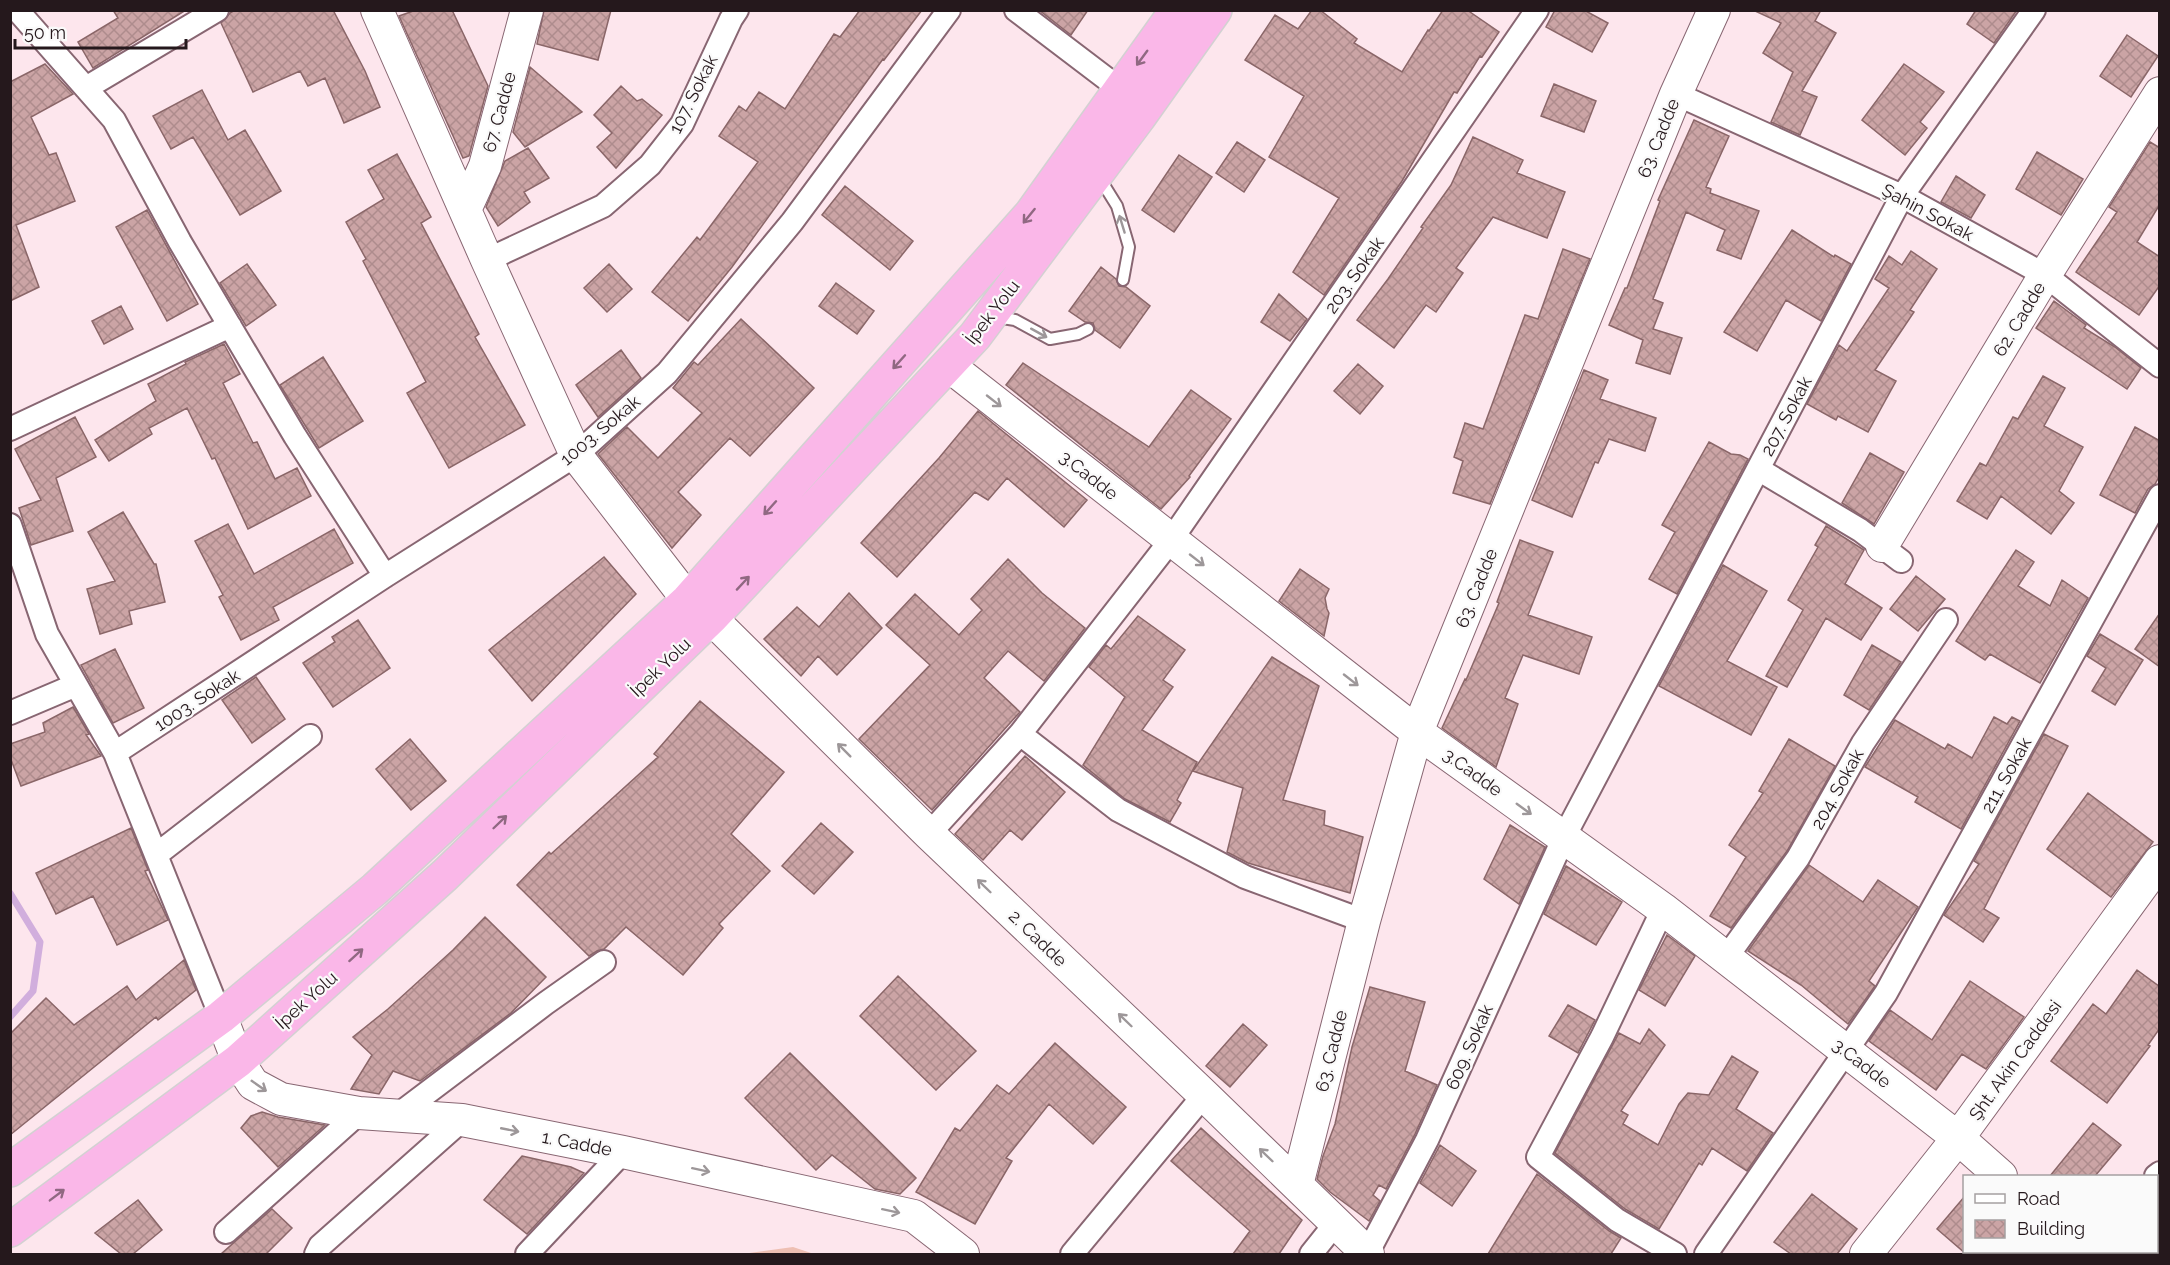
<svg xmlns="http://www.w3.org/2000/svg" width="2170" height="1265" viewBox="0 0 2170 1265" font-family="Raleway,sans-serif">
<style>
.green{fill:#eebfb3}
.lines{fill:none;stroke-linecap:round;stroke-linejoin:round}
.stream{stroke:#d1aedd;stroke-width:7}
.building{fill:url(#building-cross-hatch);stroke:#8a6668;stroke-width:1.5}
.lane-casing{stroke:#886672;stroke-width:14}
.street-casing{stroke:#886672;stroke-width:26}
.secondary-casing{stroke:#886672;stroke-width:34}
.highway-casing{stroke:#d3d1d2;stroke-width:36}
.lane{stroke:#fff;stroke-width:10}
.street{stroke:#fff;stroke-width:22}
.secondary{stroke:#fff;stroke-width:32}
.highway{stroke:#fab7e8;stroke-width:33}
.oneway{stroke:#906882}
.oneway2{stroke:#9d9799}
.labels{text-anchor:middle;dominant-baseline:central;stroke-width:4.5;stroke-linejoin:round;paint-order:stroke}
.street-label{font-size:18px;fill:#25181c;stroke:#fafafa}
</style>
<defs>
<pattern id="building-cross-hatch" width="8" height="8" patternUnits="userSpaceOnUse" patternTransform="scale(1.5)"><rect width="8" height="8" fill="#cba4a5"/><path d="M0 0l8 8M0 8l8-8" fill="none" stroke="#ae8c8d"/></pattern>
</defs>
<rect width="100%" height="100%" fill="#fde6ed"/>
<path class="green" d="M793,1247L814,1254H742Z"/>
<g class="lines">
<path class="stream" d="M10,893L40,942L33,991L10,1017"/>
</g>
<path class="building" d="M113,10H186L93,68L78,42L118,18Z
M235,10H333L365,71L380,107L344,123L325,78L308,86L300,71L253,92L221,23L230,13Z
M416,10H452L488,86L469,156L463,158L399,16Z
M544,10H611L598,60L537,44Z
M860,10H922L884,60L883,59L732,267L688,321L652,292L697,237L700,240L758,162L719,136L739,106L746,111L759,92L785,109L834,34L840,37Z
M1039,10H1088L1071,35Z
M1312,10H1320L1357,39L1354,43L1402,72L1428,30L1429,31L1443,10H1467L1499,32L1482,57L1480,56L1457,93L1454,92L1402,181L1324,295L1293,272L1339,198L1269,157L1304,96L1245,60L1275,15L1298,29Z
M1555,10H1584L1608,23L1592,52L1546,27Z
M1753,10H1821L1815,21L1836,33L1802,91L1817,97L1800,135L1771,122L1793,72L1763,53L1781,23Z
M1976,10H2017L1994,43L1967,24Z
M2127,35L2158,56L2131,97L2100,76Z
M45,64L73,94L31,117L49,155L56,153L75,201L16,225L39,287L10,301V82Z
M1904,64L1944,92L1920,122L1927,128L1905,155L1862,120Z
M530,67L582,112L525,147L513,132Z
M1554,84L1596,101L1584,132L1541,116Z
M621,86L637,101L642,99L662,115L616,168L597,147L612,133L594,115Z
M202,90L228,140L245,130L281,191L240,215L193,137L171,149L153,116Z
M1694,120L1729,136L1706,187L1711,189L1710,193L1759,211L1741,259L1717,250L1725,230L1686,212L1653,299L1663,303L1653,329L1682,338L1670,374L1636,363L1643,340L1609,325L1625,288H1627L1660,201L1658,200Z
M1473,137L1523,160L1517,173L1565,192L1547,238L1493,217L1456,268L1463,273L1436,312L1426,305L1394,348L1357,320L1388,279L1423,228L1421,227L1451,185Z
M1237,142L1265,160L1244,192L1216,173Z
M2150,142L2160,148V204L2137,242L2160,257V285L2139,315L2076,272L2117,212L2109,207Z
M528,148L549,178L524,192L530,202L498,226L486,207L505,161Z
M2037,152L2083,179L2061,215L2016,189Z
M397,154L431,217L421,223L479,334L475,337L525,425L449,468L407,393L426,382L363,261L366,259L346,222L384,199L368,170Z
M1179,155L1212,177L1174,232L1142,210Z
M1956,176L1985,195L1971,218L1941,202Z
M845,186L913,241L890,270L822,215Z
M147,210L198,304L167,321L116,227Z
M1792,230L1834,257L1835,255L1851,264L1821,321L1786,300L1757,351L1724,332Z
M1563,249L1590,259L1490,504L1453,493L1463,461L1454,457L1465,423L1483,429L1525,315L1538,319Z
M1911,251L1937,269L1910,310L1914,312L1875,370L1896,381L1868,432L1838,416L1836,420L1807,404L1839,345L1847,351L1889,288L1875,279L1889,256L1902,265Z
M247,264L276,305L246,326L220,283Z
M609,264L632,289L607,312L584,288Z
M1101,267L1116,279L1119,286L1126,287L1150,306L1120,348L1095,330L1093,323L1085,322L1069,311Z
M836,283L874,311L857,334L819,306Z
M1279,294L1307,319L1290,341L1261,322Z
M2054,301L2086,325L2084,328L2115,347L2141,368L2127,389L2036,328Z
M121,306L133,329L104,344L92,321Z
M741,319L814,388L750,456L730,438L678,492L701,515L672,548L598,454L627,427L658,458L702,413L673,388L694,362L698,365Z
M224,344L240,374L223,383L253,443L257,442L275,479L297,468L311,496L248,529L215,458L212,459L187,408L149,428L152,434L109,461L95,440L156,401L148,384L186,364L185,362Z
M621,350L641,378L598,417L576,385Z
M323,357L363,421L319,448L280,385Z
M1023,363L1149,447L1191,390L1231,419L1189,476L1190,477L1161,509L1006,385Z
M1358,364L1383,386L1360,414L1334,391Z
M1584,370L1608,380L1600,399L1656,418L1645,451L1609,439L1598,463L1595,462L1572,517L1532,500Z
M2043,376L2065,388L2044,426L2083,447L2059,491L2074,503L2051,534L2001,496L1987,519L1957,501L1980,463L1986,466L2013,417L2018,419Z
M978,411L1087,500L1064,527L1007,478L988,500L975,492L897,577L861,543L939,458Z
M75,417L96,457L56,478L73,531L31,545L19,508L41,500L15,449Z
M2135,427L2160,441V475L2155,484L2148,489L2135,513L2100,495Z
M1709,442L1731,454L1740,455L1748,459L1677,594L1649,579L1675,532L1662,525Z
M1870,453L1904,472L1874,524L1842,503Z
M123,512L154,564H156L165,602L129,611L132,624L100,634L87,589L115,581L88,532Z
M228,524L254,574L334,529L353,563L273,607L279,620L241,640L219,597L223,595L195,541Z
M1826,526L1864,550L1845,584L1882,608L1861,640L1826,618L1787,687L1766,676L1803,610L1788,600L1818,547L1815,545Z
M1520,540L1553,552L1528,615L1592,637L1579,674L1523,655L1505,698L1518,704L1496,767L1442,728L1465,679L1466,680L1499,603L1497,602Z
M2016,550L2034,562L2018,586L2050,606L2062,580L2088,598L2040,683L1990,654L1985,660L1956,641Z
M604,557L636,594L532,701L489,650Z
M1008,559L1042,593L1085,628L1044,681L1008,651L984,678L1020,712L932,810L859,739L930,665L886,625L915,594L959,635L982,610L971,599Z
M1723,565L1767,591L1727,661L1777,687L1751,735L1659,686Z
M1300,569L1329,589L1325,598L1327,609L1329,613L1324,636L1279,601Z
M1916,576L1945,599L1918,631L1890,609Z
M849,593L882,628L837,675L818,656L801,676L764,639L797,607L819,627Z
M2160,613V667L2135,649Z
M1138,616L1185,650L1163,680L1173,687L1142,730L1197,762L1177,800L1181,803L1170,822L1125,799L1083,765L1125,697L1089,667L1106,645L1111,649Z
M358,620L390,668L333,707L303,663L335,642L332,637Z
M2100,634L2143,660L2115,705L2092,691L2106,668L2087,656Z
M1872,645L1901,662L1869,710L1844,695Z
M115,649L144,708L113,723L81,665Z
M1272,657L1319,686L1283,800L1325,811L1324,825L1363,837L1350,893L1248,863L1227,852L1243,788L1193,771Z
M256,677L285,719L252,743L222,700Z
M700,701L784,772L731,834L770,871L719,924L723,928L683,975L626,927L604,949L597,951L589,956L517,885L549,852L551,854L658,757L654,754Z
M73,707L89,734L86,735L101,756L21,786L10,757V744L45,732L43,723Z
M1994,717L2007,724L2012,717L2020,721L1961,829L1915,802L1918,797L1865,767L1895,720L1945,749L1948,744L1972,758Z
M2044,734L2068,746L1984,909L1999,918L1983,942L1944,915L1979,864L1974,861Z
M410,739L446,781L411,810L376,769Z
M1789,739L1835,766L1787,851L1731,928L1710,916L1746,857L1729,845L1763,793L1759,791Z
M1025,756L1065,792L1022,840L1010,830L983,860L955,834Z
M2088,793L2153,842L2111,897L2047,849Z
M821,823L853,852L814,894L782,866Z
M1510,825L1545,847L1519,904L1484,879Z
M131,828L148,870L145,871L168,920L117,945L93,896L56,914L36,873Z
M1809,865L1863,902L1878,880L1918,907L1869,981L1875,986L1848,1024L1801,985L1748,951Z
M1566,866L1622,902L1596,945L1544,914Z
M485,917L546,977L511,1013L420,1081L393,1071L379,1094L351,1089L372,1055L353,1037L388,1009L453,950Z
M1667,935L1695,956L1665,1006L1639,990Z
M184,960L196,990L158,1020L156,1017L10,1135V1034L46,998L74,1025L127,986L136,1000Z
M2137,970L2160,987V1028L2148,1045L2150,1046L2107,1103L2051,1061L2093,1004L2106,1014Z
M898,976L976,1051L936,1090L860,1016Z
M1970,981L2024,1017L1986,1069L1962,1054L1936,1090L1869,1041L1890,1010L1932,1040Z
M1370,987L1425,1002L1405,1071L1437,1085L1415,1134L1386,1189L1379,1185L1373,1195L1380,1201L1369,1221L1330,1192L1317,1179L1323,1156L1335,1124L1352,1047Z
M1568,1005L1595,1020L1578,1053L1549,1036Z
M1243,1024L1267,1045L1230,1087L1206,1066Z
M1649,1029L1665,1045L1621,1111L1628,1115L1623,1124L1658,1145L1679,1104L1688,1093L1709,1095L1732,1056L1758,1072L1736,1109L1773,1133L1747,1171L1712,1148L1702,1165L1699,1163L1659,1229L1625,1209L1555,1153L1619,1033L1640,1044Z
M1055,1043L1126,1107L1093,1144L1049,1104L1006,1158L1012,1161L975,1224L916,1192L955,1128L960,1131L997,1085L1009,1094Z
M790,1053L916,1178L900,1194L875,1189L832,1155L816,1170L745,1098Z
M262,1112L278,1117L325,1125L278,1167L241,1128L251,1116Z
M2093,1123L2121,1145L2095,1176H2050Z
M1201,1128L1302,1220L1279,1254H1233L1250,1231L1171,1161Z
M1440,1145L1476,1171L1452,1206L1420,1183Z
M522,1156L571,1167L584,1173L527,1234L484,1200Z
M1537,1174L1609,1231L1621,1238L1611,1254H1488Z
M1812,1194L1857,1229L1837,1254H1791L1774,1242Z
M1965,1196V1253L1937,1229Z
M138,1200L162,1230L133,1254H121L95,1233Z
M272,1209L292,1228L266,1254H221Z"/>
<g class="lines">
<g class="lane-casing">
<path id="lane" d="M1099,177L1117,206L1129,247L1123,280
M996,317L1015,320L1050,339L1078,334L1088,329"/>
</g>
<g class="street-casing">
<path id="street" d="M17,10L114,120L180,242L295,436L385,576
M1016,10L1120,89
M86,88L217,10
M1676,94L1902,196L2045,275L2160,366
M487,260L603,206L650,165L682,124L731,19L737,10
M10,429L230,326
M1758,469L1860,530L1901,561
M10,525L47,634L115,753L221,1017
M10,713L76,685
M1020,734L1118,810L1245,877L1364,921
M115,753L385,576L576,455L667,373L792,222L949,10
M929,834L1020,734L1171,540L1537,10
M156,855L310,736
M1663,909L1602,1037L1538,1157L1617,1220L1675,1254
M1726,958L1798,858L1863,743L1946,620
M399,1114L546,1003L604,962
M2156,1176L2160,1173
M226,1232L359,1113
M316,1254L320,1246L462,1120
M527,1254L623,1152
M1072,1254L1204,1095
M1311,1254L1335,1224
M1367,1254L1427,1140L1564,837L1902,196L2034,10
M1706,1254L1886,993L2160,496"/>
</g>
<g class="secondary-casing">
<path id="secondary" d="M377,10L487,260L576,455L688,600
M465,210L485,166L527,10
M948,365L1417,732L1663,909L1958,1138L2001,1176
M1882,546L2045,275L2160,93
M711,618L929,834L1204,1095L1368,1254
M221,1017L238,1061L253,1084L281,1099L359,1113L462,1120L623,1152L914,1216L963,1254
M1297,1185L1364,921L1417,732L1676,94L1714,10
M2083,1252L2086,1254
M1866,1254L1958,1138L2160,861"/>
</g>
<g class="highway-casing">
<path id="highway" d="M10,1170L221,1017L375,889L688,600L1031,214L1177,10
M10,1230L238,1061L445,875L711,618L975,336L1139,117L1215,10"/>
</g>
<use href="#lane" class="lane"/>
<use href="#street" class="street"/>
<use href="#secondary" class="secondary"/>
<use href="#highway" class="highway"/>
</g>
<defs><path id="oneway-shaft" d="M-6 0H5M1.5-3L5.5 0L1.5 3" fill="none" stroke-width="1.6" stroke-linecap="round" stroke-linejoin="round" transform="scale(1.5)"/></defs>
<g class="oneway">
<use href="#oneway-shaft" transform="translate(1142 58) rotate(126)"/>
<use href="#oneway-shaft" transform="translate(1029 216) rotate(129)"/>
<use href="#oneway-shaft" transform="translate(899 362) rotate(132)"/>
<use href="#oneway-shaft" transform="translate(770 508) rotate(132)"/>
<use href="#oneway-shaft" transform="translate(743 583) rotate(-47)"/>
<use href="#oneway-shaft" transform="translate(500 822) rotate(-44)"/>
<use href="#oneway-shaft" transform="translate(356 955) rotate(-42)"/>
<use href="#oneway-shaft" transform="translate(57 1195) rotate(-37)"/>
</g>
<g class="oneway2">
<use href="#oneway-shaft" transform="translate(1122 224) rotate(-107)"/>
<use href="#oneway-shaft" transform="translate(1039 333) rotate(29)"/>
<use href="#oneway-shaft" transform="translate(994 401) rotate(38)"/>
<use href="#oneway-shaft" transform="translate(1197 560) rotate(38)"/>
<use href="#oneway-shaft" transform="translate(1351 680) rotate(38)"/>
<use href="#oneway-shaft" transform="translate(844 750) rotate(-135)"/>
<use href="#oneway-shaft" transform="translate(1524 809) rotate(36)"/>
<use href="#oneway-shaft" transform="translate(984 886) rotate(-136)"/>
<use href="#oneway-shaft" transform="translate(1125 1020) rotate(-136)"/>
<use href="#oneway-shaft" transform="translate(259 1086) rotate(35)"/>
<use href="#oneway-shaft" transform="translate(510 1130) rotate(11)"/>
<use href="#oneway-shaft" transform="translate(1266 1155) rotate(-136)"/>
<use href="#oneway-shaft" transform="translate(701 1170) rotate(12)"/>
<use href="#oneway-shaft" transform="translate(891 1211) rotate(12)"/>
</g>
<g class="labels">
<g class="street-label">
<text transform="translate(693 94) rotate(-63)">107. Sokak</text>
<text transform="translate(499 112) rotate(-75)">67. Cadde</text>
<text transform="translate(1658 138) rotate(-68)">63. Cadde</text>
<text transform="translate(1928 212) rotate(28)">Şahin Sokak</text>
<text transform="translate(1354 275) rotate(-55)">203. Sokak</text>
<text transform="translate(992 312) rotate(-52)">İpek Yolu</text>
<text transform="translate(2019 319) rotate(-59)">62. Cadde</text>
<text transform="translate(1786 416) rotate(-62)">207. Sokak</text>
<text transform="translate(600 430) rotate(-40)">1003. Sokak</text>
<text transform="translate(1089 475) rotate(38)">3.Cadde</text>
<text transform="translate(1476 588) rotate(-68)">63. Cadde</text>
<text transform="translate(660 667) rotate(-44)">İpek Yolu</text>
<text transform="translate(197 700) rotate(-33)">1003. Sokak</text>
<text transform="translate(1473 772) rotate(36)">3.Cadde</text>
<text transform="translate(2006 775) rotate(-61)">211. Sokak</text>
<text transform="translate(1837 789) rotate(-61)">204. Sokak</text>
<text transform="translate(1038 938) rotate(44)">2. Cadde</text>
<text transform="translate(306 1000) rotate(-42)">İpek Yolu</text>
<text transform="translate(1469 1047) rotate(-66)">609. Sokak</text>
<text transform="translate(1331 1051) rotate(-76)">63. Cadde</text>
<text transform="translate(2015 1060) rotate(-54)">Şht. Akin Caddesi</text>
<text transform="translate(1862 1063) rotate(38)">3.Cadde</text>
<text transform="translate(577 1143) rotate(11)">1. Cadde</text>
</g>
</g>
<rect width="2170" height="1265" fill="none" stroke="#25181c" stroke-width="24"/>
<rect x="1963" y="1175" width="195" height="78" fill="#fafafa" stroke="#a5a0a1" stroke-width="1.5"/>
<rect x="1975" y="1194" width="30" height="9" fill="#ffffff" stroke="#a5a0a1" stroke-width="1.5"/>
<text x="2017" y="1205" font-size="18" fill="#25181c">Road</text>
<rect x="1975" y="1220" width="30" height="18" fill="url(#building-cross-hatch)" stroke="#a5a0a1" stroke-width="1.5"/>
<text x="2017" y="1235" font-size="18" fill="#25181c">Building</text>
<path d="M15 39v9h171v-9" fill="none" stroke="#25181c" stroke-width="3"/>
<text x="24" y="39" font-size="18" fill="#25181c" stroke="#fafafa" stroke-width="4.5" paint-order="stroke">50 m</text>
</svg>
